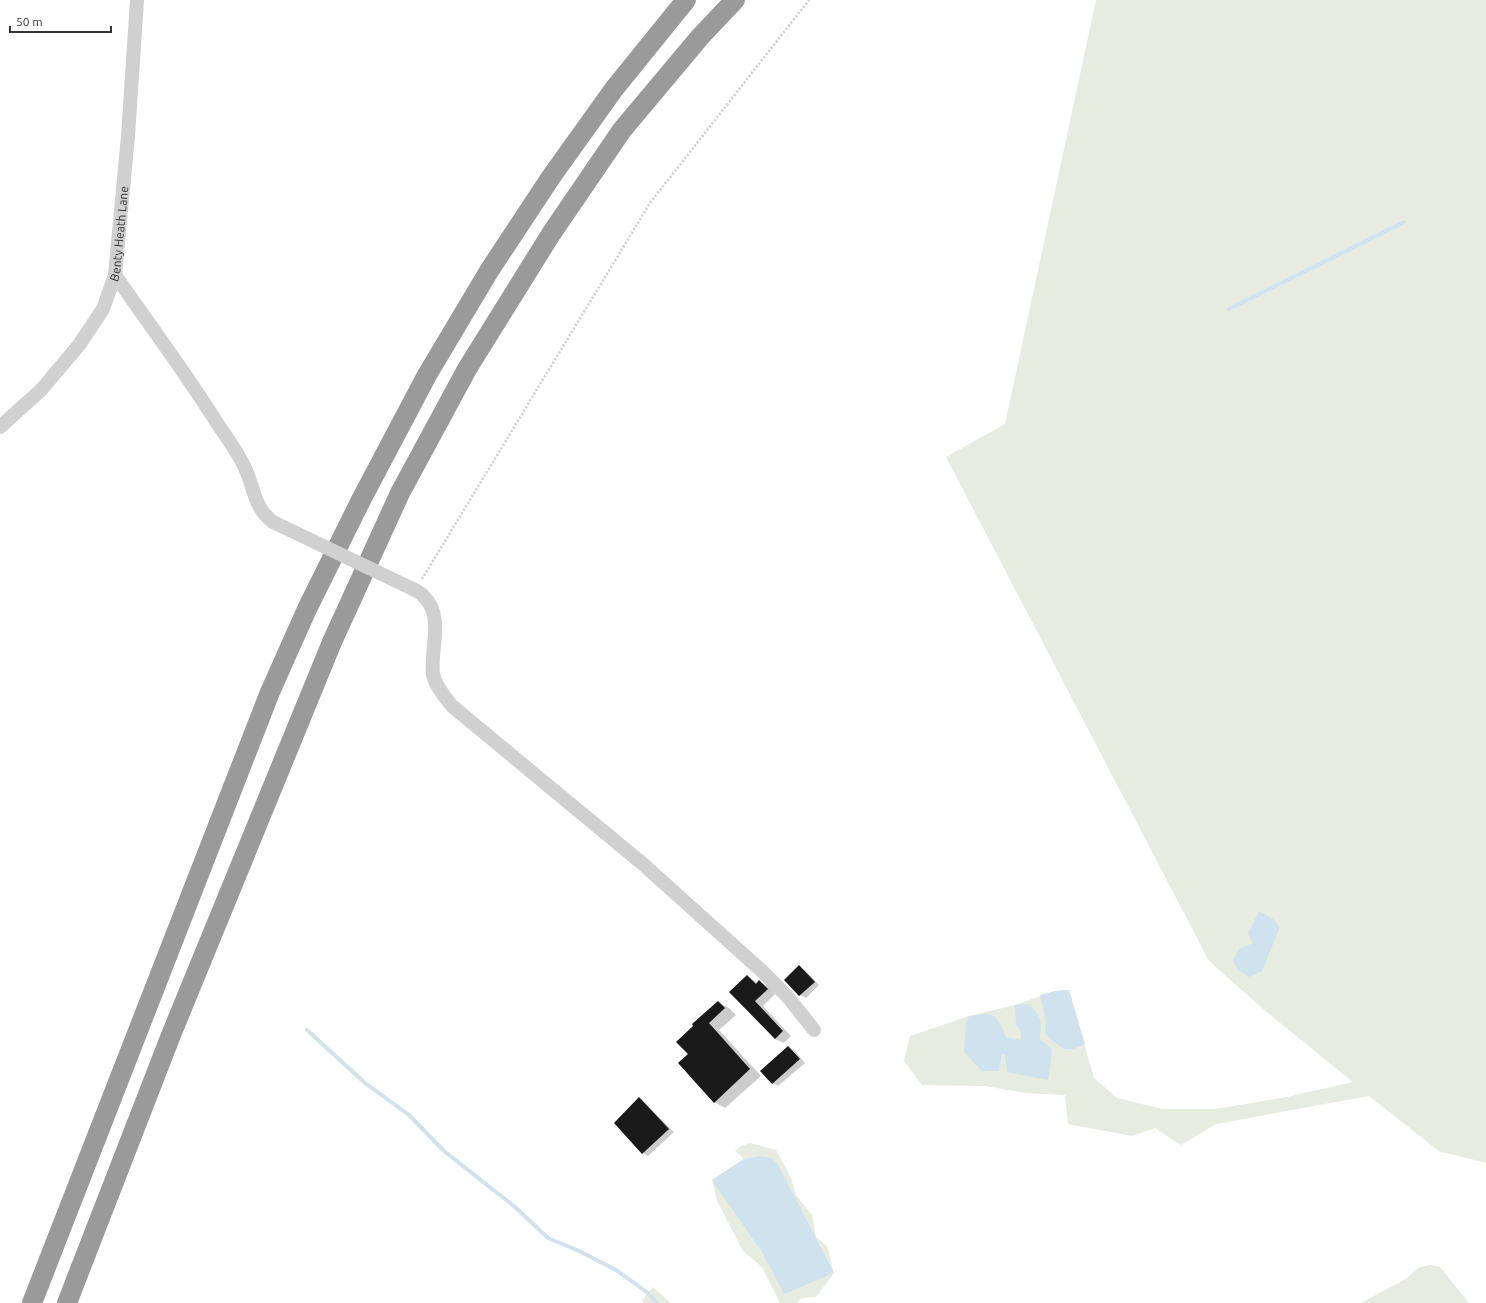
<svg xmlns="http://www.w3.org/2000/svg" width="1486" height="1303" viewBox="0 0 1486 1303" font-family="Ubuntu,sans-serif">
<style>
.green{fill:#e6ecdf}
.water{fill:#cfe2ee}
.shadow{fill:#0003}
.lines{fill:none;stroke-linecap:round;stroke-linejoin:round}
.stream{stroke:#cfe2ee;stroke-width:4}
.building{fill:#1a1a1a}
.path{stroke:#cdcdcd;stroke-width:2.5;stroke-dasharray:2 2;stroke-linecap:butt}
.minor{stroke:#d0d0d0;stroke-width:14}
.highway{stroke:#9a9a9a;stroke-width:20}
.minor-bridge{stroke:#d0d0d0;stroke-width:14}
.labels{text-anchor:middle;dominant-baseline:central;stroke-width:4;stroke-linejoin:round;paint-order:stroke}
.street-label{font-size:12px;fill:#333;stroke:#fff}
</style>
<rect width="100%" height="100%" fill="#fff"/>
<path class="green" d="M1096,0H1486V1163L1455,1155L1440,1152L1369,1096L1216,1124L1181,1145L1155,1128L1132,1136L1068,1124L1065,1095L1026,1093L985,1086L922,1085L904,1061L910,1036L969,1016L1015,1005L1055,991L1069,990L1094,1078L1117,1098L1162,1109H1215L1287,1097L1353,1082L1269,1014L1209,961L946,457L1005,424Z
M750,1143L776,1150L791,1178L796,1195L812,1215L816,1237L827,1246L834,1273L816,1297L801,1298L797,1303H780L762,1267L743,1251L717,1201L712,1180L744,1159L735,1151L741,1146Z
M1430,1265L1440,1267L1469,1303H1361L1404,1280L1420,1267Z
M653,1287L671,1303H644L642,1300Z"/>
<path class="water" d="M1259,911L1273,919L1280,927L1262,971L1249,977L1238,970L1233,961L1239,949L1253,943L1248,933Z
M1069,990L1085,1044C1065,1055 1060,1047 1045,1034L1046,1021L1040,995L1055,991Z
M1028,1004C1043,1017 1041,1020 1040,1039L1052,1049L1048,1080L1007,1072L1005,1054H1002L999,1071H982L964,1052L966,1023L969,1016C996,1012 996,1013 1006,1037L1021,1040V1032L1016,1025L1015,1005Z
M762,1156L771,1158L777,1163L834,1273L784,1294L762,1252L712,1180L744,1159Z"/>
<path class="shadow" d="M799,967L805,970L819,985L806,998L800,995L785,980Z
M747,976L758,983L759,982L768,986L775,994L763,1006L791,1036L784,1043L775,1039L731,992Z
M718,1002L729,1008L736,1015L719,1030L761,1076L725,1108L714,1102L689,1054Z
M788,1047L794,1050L805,1063L778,1086L773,1083L762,1071Z
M639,1099L644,1102L674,1132L648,1156L643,1153Z"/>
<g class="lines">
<path class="stream" d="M1229,309L1404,222
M307,1030L365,1083L409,1115L444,1151L515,1207L548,1238L579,1251L616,1270L648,1293L657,1303"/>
</g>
<path class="building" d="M799,965L815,982L799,996L784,980Z
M747,975L756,984L759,980L768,989L755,1001L783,1031L775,1039L729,992Z
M718,1001L725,1008L709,1023L750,1069L714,1103L678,1063L688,1054L676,1042L693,1026L692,1024Z
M788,1046L800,1059L772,1084L760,1071Z
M639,1097L669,1129L642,1154L614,1123Z"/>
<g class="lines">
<path class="path" d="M422,579L650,203L809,0"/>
<g class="minor">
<path d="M115,275C149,324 185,372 217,423C226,436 236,450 243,464C255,486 252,506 273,522"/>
<path id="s1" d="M0,427L41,390L79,345L103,309L115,275L128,136L137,0"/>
<path d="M415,590C419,592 423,595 425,598C444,617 430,650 433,674C435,686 445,697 452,706L644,865L763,972L787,996L814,1030"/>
</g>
<path class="highway" d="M32,1303L270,692L307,609L361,500L427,375L489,271L551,177L614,89L686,0
M67,1303L171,1035L332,642L400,493L467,369L551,234L622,130L700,37L735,0"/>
<path class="minor-bridge" d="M273,522L415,590"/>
</g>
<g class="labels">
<g class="street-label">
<text stroke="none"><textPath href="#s1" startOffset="235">Benty Heath Lane</textPath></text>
</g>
</g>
<path d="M10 26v6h101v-6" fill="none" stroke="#333333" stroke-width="2"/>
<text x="16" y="26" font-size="12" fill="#333333" stroke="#ffffff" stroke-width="3" paint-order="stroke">50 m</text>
</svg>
